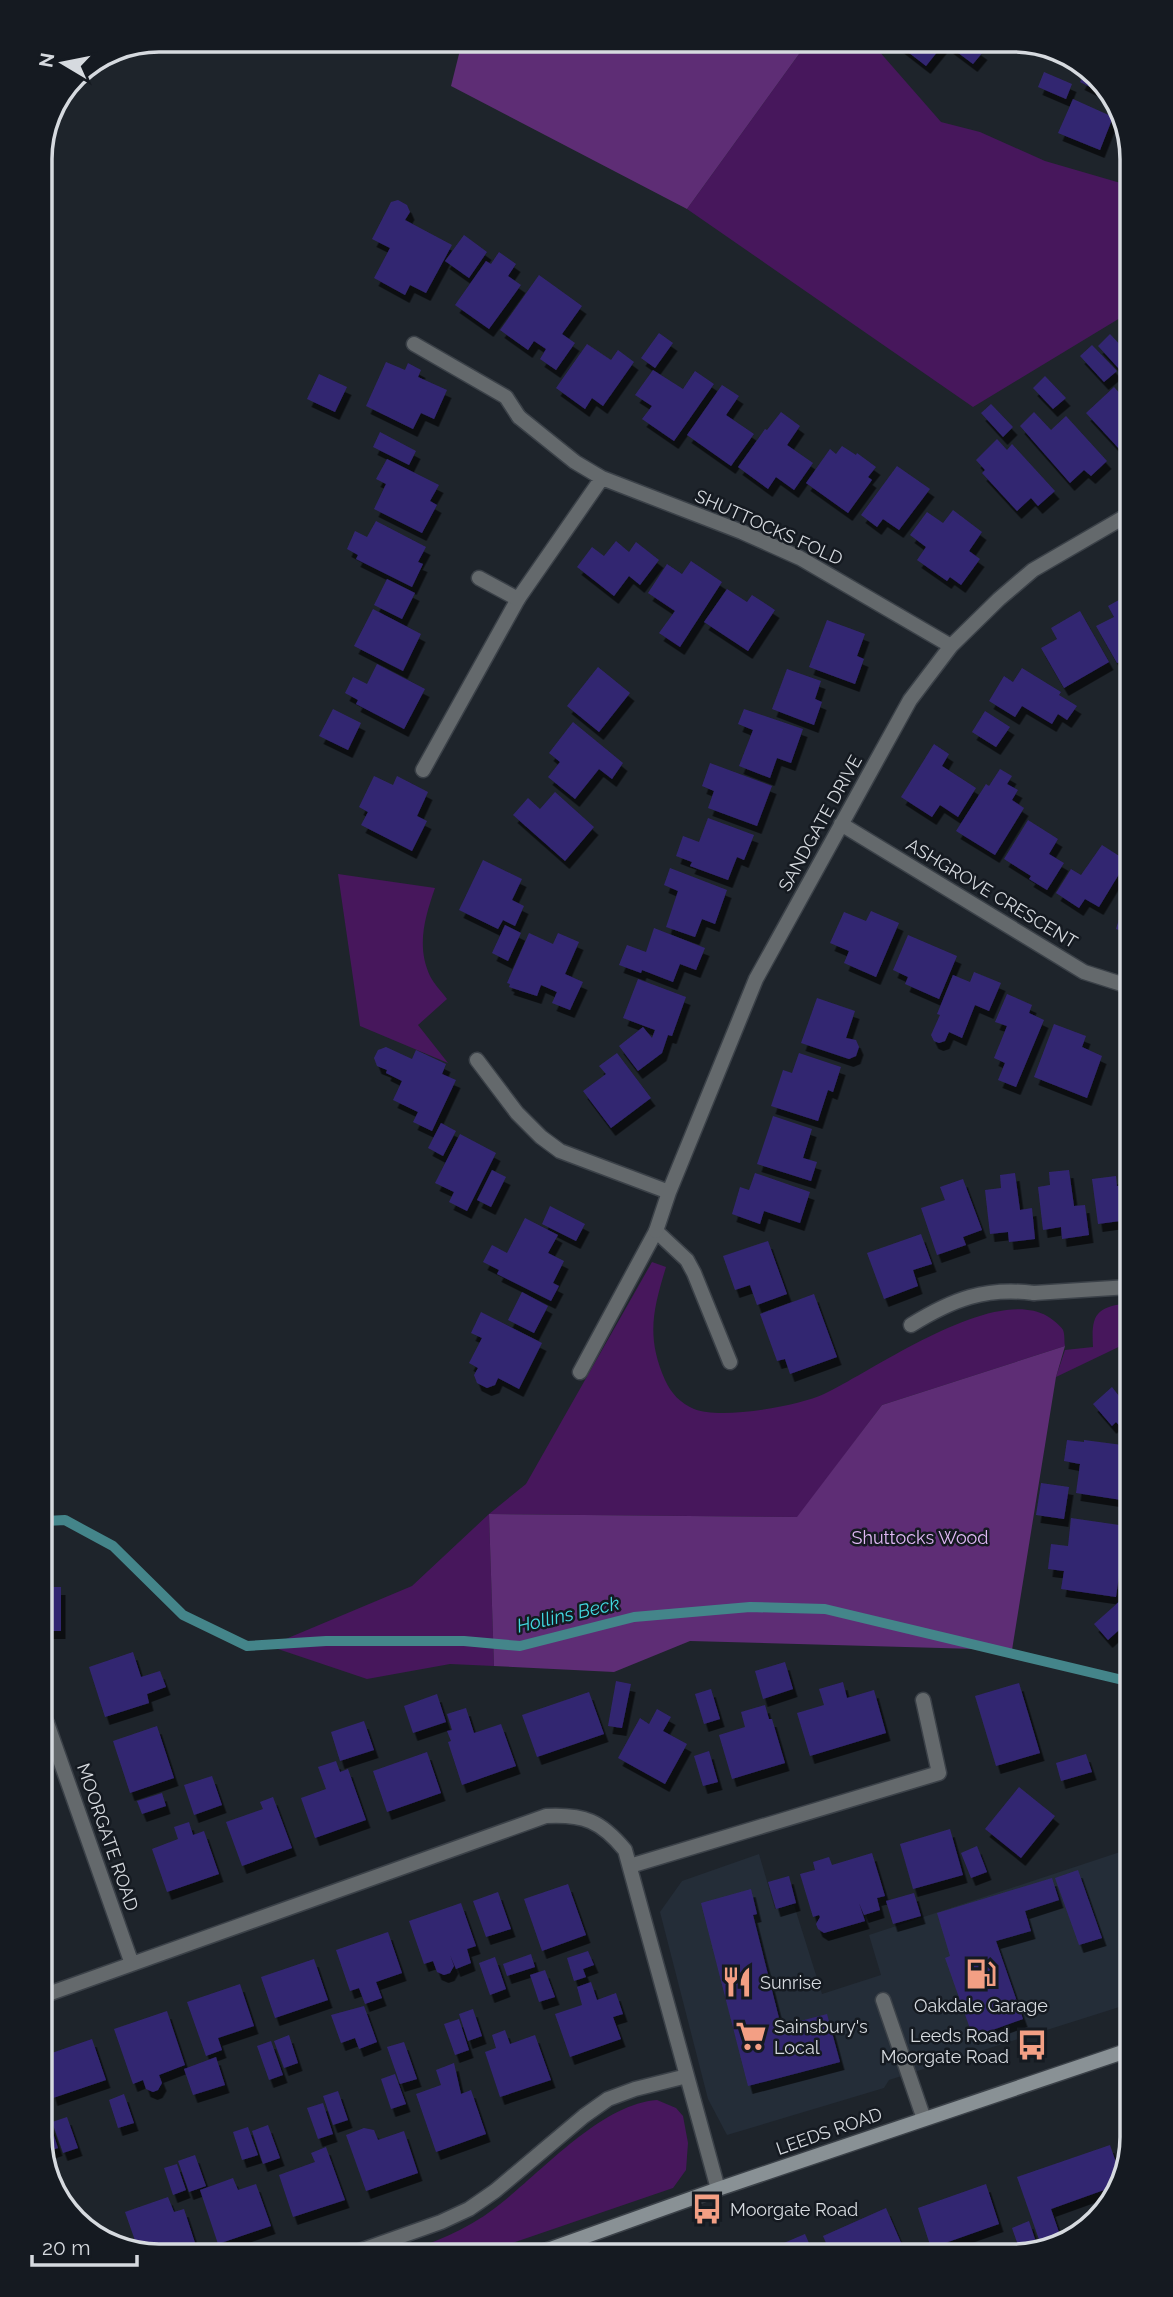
<svg xmlns="http://www.w3.org/2000/svg" width="1173" height="2297" viewBox="0 0 1173 2297" font-family="Raleway,sans-serif">
<style>
.built{fill:#242d38}
.green{fill:#47175c}
.forest{fill:#5e2d75}
.lines{fill:none;stroke-linecap:round;stroke-linejoin:round}
.stream{stroke:#44858a;stroke-width:10}
.building{fill:#332671;filter:url(#shadow)}
.lane-casing{stroke:#3b4148;stroke-width:17}
.street-casing{stroke:#3b4148;stroke-width:17}
.secondary-casing{stroke:#3b4148;stroke-width:17}
.lane{stroke:#64696c;stroke-width:14}
.street{stroke:#64696c;stroke-width:14}
.secondary{stroke:#899195;stroke-width:14}
.labels{text-anchor:middle;dominant-baseline:central;stroke-width:5;stroke-linejoin:round;paint-order:stroke}
.street-label{font-size:18px;fill:#d6dadf;stroke:#151a21}
.park-label{font-size:18px;fill:#e0b9f5;stroke:#151a21}
.poi-label{font-size:18px;fill:#d6dadf;stroke:#151a21;text-anchor:start}
.water-label{font-size:19px;font-style:italic;fill:#41d9e0;stroke:#151a21}
.rim{fill:none;stroke:#d6dadf;stroke-width:3.5}
</style>
<defs>
<filter id="shadow"><feDropShadow dx="4.5" dy="8" stdDeviation="0" flood-color="#0009"/></filter>
</defs>
<rect width="100%" height="100%" fill="#1e242b"/>
<path class="built" d="M1120,1852L1132,1893V2003L889,2080L884,2088L727,2135L708,2099L660,1912L682,1881L759,1854L775,1909L794,1905L822,1994L881,1975L869,1935Z"/>
<path class="green" d="M871,42L941,122L980,132L1045,161L1124,184L1125,315L973,407L687,209L807,43Z
M338,874L435,888C425,917 416,946 430,976C434,984 442,992 447,999L418,1025L448,1063L360,1026Z
M652,1262L666,1267C653,1310 646,1337 665,1380C671,1393 680,1403 694,1409C721,1420 798,1406 824,1394C875,1370 992,1285 1047,1316C1052,1319 1060,1325 1063,1330C1065,1334 1064,1342 1065,1346L882,1405L798,1517L489,1514L494,1666L450,1664L367,1679L269,1646L412,1586L489,1514L526,1484Z
M1129,1303V1342L1056,1377L1065,1350L1093,1347C1091,1314 1096,1307 1129,1303Z
M657,2100L676,2108L683,2116L688,2143L686,2170L673,2188L483,2253L398,2254C433,2243 465,2231 495,2208C539,2175 600,2104 657,2100Z"/>
<path class="forest" d="M807,43L687,209L451,86L461,46Z
M1065,1346L1056,1377L1012,1650L690,1641L614,1672L494,1666L489,1514L797,1517L882,1405Z"/>
<g class="lines">
<path class="stream" d="M46,1521L65,1520L113,1546L183,1615L247,1646L326,1641H464L520,1646L634,1617L750,1607L825,1609L1131,1682"/>
</g>
<path class="building" d="M946,41L926,66L895,42Z
M953,41H968L983,52L973,64L949,46Z
M1088,67L1110,97L1080,82Z
M1044,72L1072,84L1066,99L1038,87Z
M1073,99L1113,117L1100,150L1058,133Z
M398,200L407,205L410,212L405,220L452,245L426,293L410,285L405,295L374,278L390,248L372,239L391,202Z
M464,235L487,252L469,278L445,261Z
M499,252L516,264L508,276L521,285L489,329L455,305L486,261L491,264Z
M539,275L582,306L562,334L575,343L556,370L540,359L546,349L534,341L528,350L500,330Z
M659,333L673,343L655,368L641,358Z
M1110,334L1125,350V366L1120,370L1098,346Z
M587,344L611,360L618,350L634,362L603,406L592,398L585,409L556,388Z
M1092,345L1117,371L1104,382L1080,356Z
M386,362L405,370L408,363L421,370L418,377L447,390L434,419L421,413L413,429L366,406Z
M653,370L683,389L695,371L714,384L674,441L642,419L652,406L635,395Z
M319,374L347,387L335,412L307,399Z
M1045,376L1066,398L1053,409L1033,388Z
M722,385L739,396L726,415L754,434L731,466L687,435Z
M1114,387L1125,399V449L1122,452L1086,413Z
M991,404L1013,427L1003,437L981,413Z
M781,412L800,426L787,445L813,463L794,490L776,477L768,489L738,467L765,429L767,430Z
M1034,412L1051,430L1066,416L1107,461L1091,476L1084,470L1070,483L1020,426Z
M380,432L416,451L409,465L373,447Z
M997,439L1007,450L1012,444L1055,491L1038,506L1031,498L1017,511L982,473L985,470L976,460Z
M842,446L856,455L857,453L876,467L868,477L872,480L848,513L806,483L830,449L836,454Z
M387,459L439,485L430,501L437,505L422,533L374,509L386,484L376,479Z
M897,466L930,489L899,530L883,519L877,527L861,515Z
M953,510L982,532L969,551L980,559L961,585L950,577L947,581L917,560L926,547L910,535L927,512L943,523Z
M376,521L426,547L418,562L423,564L412,587L356,559L358,555L347,549L355,531L367,537Z
M616,541L629,552L636,542L659,560L640,585L629,576L614,596L577,567L592,547L604,556Z
M691,561L722,582L680,647L659,633L675,611L648,593L667,564L682,574Z
M387,579L415,593L402,619L374,605Z
M727,589L747,602L752,595L775,610L748,651L704,622Z
M1126,596V672L1120,662L1117,663L1096,626L1114,617L1108,606Z
M373,609L421,634L403,671L354,646Z
M1080,611L1109,662L1064,688L1041,648L1057,639L1051,628Z
M827,620L865,634L857,656L864,659L855,684L809,667Z
M377,664L425,689L404,729L356,704L358,700L345,693L353,677L367,684Z
M598,667L630,693L599,732L567,706Z
M1022,668L1061,692L1059,695L1077,706L1067,720L1058,714L1052,724L1022,706L1015,717L989,701L1004,676L1013,682Z
M787,669L821,681L815,699L822,702L814,725L772,709Z
M333,709L361,723L348,750L319,736Z
M744,709L803,729L791,763L777,758L770,778L739,766L753,730L738,724Z
M985,711L1010,727L996,747L972,732Z
M573,722L623,763L612,779L599,769L575,799L548,777L560,762L549,753Z
M934,744L949,754L942,766L976,788L958,817L940,805L932,817L901,797Z
M710,763L772,786L757,826L708,808L714,791L702,786Z
M1000,769L1012,776L1007,784L1018,790L1012,800L1024,808L995,855L956,831L986,784L989,786Z
M374,776L393,785L397,776L428,792L417,816L427,821L412,851L361,825L368,812L359,807Z
M555,792L594,827L565,861L513,815L528,798L540,809Z
M708,818L754,835L744,860L737,857L728,880L690,866L692,862L676,856L683,836L699,842Z
M1028,820L1058,839L1049,854L1064,863L1047,890L1029,879L1031,876L1004,859Z
M1102,845L1127,861L1099,907L1085,899L1079,908L1056,893L1071,869L1081,875Z
M483,860L522,879L512,900L524,906L515,926L503,920L498,929L459,910Z
M670,868L727,890L715,924L702,919L695,937L666,927L678,891L664,885Z
M871,911L899,923L876,977L844,963L849,951L830,943L844,912L866,921Z
M1120,916L1127,919V933L1116,929Z
M505,925L521,933L508,961L492,953Z
M654,928L705,948L696,970L680,964L673,982L642,970L641,973L619,965L627,945L646,952Z
M529,933L553,944L558,933L579,942L565,974L583,982L570,1010L552,1003L557,992L541,985L537,996L509,987L510,984L507,983Z
M908,935L957,956L939,999L905,984L908,977L893,970Z
M974,972L1001,983L989,1011L975,1005L962,1038L949,1032L945,1041L939,1043L934,1041L931,1035L940,1015L937,1014L953,975L970,982Z
M638,979L686,997L672,1036L668,1035L662,1053L638,1071L619,1046L643,1027L652,1038L655,1030L623,1018Z
M1007,994L1032,1005L1029,1013L1044,1020L1016,1087L998,1080L1005,1063L994,1058L1007,1026L995,1022Z
M817,998L855,1011L846,1038L856,1040L859,1047L856,1056L849,1059L801,1043Z
M1054,1024L1086,1036L1082,1047L1102,1056L1087,1098L1034,1077Z
M386,1047L412,1059L416,1050L446,1064L442,1074L456,1080L432,1131L413,1122L418,1112L393,1100L402,1081L386,1073L387,1070L377,1066L374,1058L378,1050Z
M617,1053L651,1098L611,1128L583,1091L606,1074L599,1066Z
M799,1053L841,1067L833,1092L828,1090L818,1121L771,1106L783,1070L792,1073Z
M773,1116L812,1129L803,1158L817,1162L811,1181L757,1164Z
M441,1123L456,1131L443,1156L428,1148Z
M460,1134L496,1153L467,1211L449,1202L454,1192L435,1183Z
M492,1170L506,1177L491,1207L477,1200Z
M1069,1170L1074,1206L1085,1205L1089,1235L1062,1239L1061,1227L1043,1230L1038,1187L1050,1185L1049,1172Z
M755,1173L810,1192L800,1223L764,1211L760,1224L732,1214L740,1187L749,1190Z
M1015,1173L1020,1210L1032,1208L1035,1239L1009,1242L1008,1232L990,1234L985,1190L1001,1188L1000,1175Z
M1116,1176L1117,1186L1129,1185V1231L1121,1232L1120,1221L1098,1224L1092,1179Z
M963,1179L982,1230L963,1237L966,1245L937,1255L921,1208L945,1200L940,1187Z
M550,1206L585,1224L576,1241L542,1224Z
M525,1218L558,1235L548,1253L564,1261L553,1283L559,1286L551,1301L497,1274L499,1270L483,1262L492,1245L507,1253Z
M921,1234L932,1264L913,1270L918,1286L884,1299L867,1253Z
M768,1241L787,1294L757,1305L750,1285L735,1290L723,1256Z
M522,1292L548,1306L534,1333L508,1320Z
M814,1294L837,1357L790,1374L785,1359L777,1361L760,1314Z
M481,1312L542,1343L519,1389L498,1378L495,1385L487,1388L477,1383L474,1375L478,1368L469,1363L482,1338L471,1333Z
M1129,1386L1130,1429L1126,1433L1116,1422L1112,1426L1093,1404L1112,1387L1119,1396Z
M1067,1440L1084,1442V1440L1130,1446L1128,1501L1076,1493L1080,1464L1064,1461Z
M1041,1483L1069,1487L1064,1519L1036,1515Z
M1071,1518L1126,1526L1116,1597L1061,1589L1064,1571L1048,1569L1051,1544L1068,1546Z
M47,1587H61V1631H47Z
M1121,1600L1130,1612V1620L1108,1640L1094,1624Z
M133,1652L141,1677L160,1671L166,1687L147,1694L149,1703L105,1717L89,1667Z
M785,1662L793,1689L763,1699L755,1671Z
M616,1681L631,1684L622,1728L608,1726Z
M843,1682L847,1698L874,1690L886,1733L810,1756L797,1713L824,1705L819,1689Z
M1019,1683L1040,1753L996,1766L975,1696Z
M711,1689L720,1719L704,1724L695,1694Z
M589,1692L604,1734L537,1757L522,1715Z
M437,1694L446,1722L413,1733L404,1706Z
M765,1705L769,1719H772L785,1763L732,1779L719,1735L745,1727L741,1712Z
M466,1708L474,1733L501,1724L516,1766L462,1785L448,1742L451,1741L447,1731L452,1730L447,1714Z
M657,1709L671,1717L663,1731L687,1744L665,1784L618,1758L640,1718L649,1724Z
M364,1721L374,1750L340,1761L331,1732Z
M157,1726L174,1778L130,1793L113,1741Z
M709,1751L718,1782L703,1786L694,1756Z
M427,1752L441,1793L387,1812L373,1771Z
M1086,1754L1092,1772L1061,1781L1056,1763Z
M336,1761L340,1772L348,1769L366,1820L315,1838L301,1798L326,1789L318,1767Z
M212,1776L222,1805L194,1815L184,1785Z
M1019,1787L1055,1816L1021,1858L985,1829Z
M162,1793L166,1806L142,1814L137,1801Z
M273,1797L292,1848L242,1866L226,1822L263,1809L260,1802Z
M189,1822L193,1835L204,1831L219,1874L167,1892L152,1849L178,1839L174,1827Z
M950,1829L963,1875L913,1889L900,1844Z
M977,1846L987,1872L971,1878L961,1853Z
M872,1853L885,1896L877,1898L880,1910L864,1915L859,1903L865,1921L824,1933L818,1929L816,1924L820,1917L819,1915L813,1917L800,1874L815,1870L813,1862L829,1857L832,1865Z
M1078,1870L1102,1938L1079,1945L1055,1878Z
M789,1876L796,1903L776,1909L768,1882Z
M1052,1878L1059,1900L1025,1911L1031,1931L996,1941L1023,2019L973,2037L945,1958L950,1956L937,1913Z
M568,1884L586,1935L542,1951L524,1899Z
M751,1889L757,1914L753,1915L781,2026L827,2014L840,2062L748,2086L701,1903Z
M498,1892L511,1929L486,1937L473,1901Z
M914,1893L921,1916L893,1924L886,1901Z
M461,1903L476,1946L467,1949L471,1963L456,1969L450,1955L454,1966L450,1973L444,1975L437,1972L433,1961L424,1964L409,1921Z
M388,1932L402,1973L376,1982L382,1998L365,2004L359,1988L350,1991L336,1950Z
M588,1951L594,1965L583,1969L586,1977L574,1981L567,1958Z
M531,1954L535,1967L507,1976L503,1964Z
M495,1957L506,1989L490,1995L479,1963Z
M314,1959L328,2000L275,2018L261,1977Z
M545,1970L555,1997L539,2002L530,1975Z
M591,1982L597,2000L616,1993L623,2014L613,2017L621,2039L570,2057L555,2014L582,2005L577,1987Z
M240,1984L254,2026L218,2038L222,2050L206,2056L187,2002Z
M364,2006L377,2042L359,2049L355,2038L341,2043L331,2015Z
M473,2009L482,2036L468,2041L459,2014Z
M167,2011L185,2065L159,2075L162,2083L158,2090L153,2092L146,2089L143,2080L133,2084L114,2029Z
M459,2019L469,2050L455,2055L444,2024Z
M505,2030L510,2044L535,2035L551,2080L500,2097L485,2052L496,2048L492,2035Z
M289,2035L298,2063L284,2068L274,2041Z
M92,2039L106,2080L53,2098L49,2084V2054Z
M271,2041L283,2075L269,2080L257,2046Z
M404,2042L417,2079L400,2084L387,2047Z
M216,2057L225,2085L193,2095L184,2069Z
M454,2063L461,2094L471,2090L486,2134L436,2152L416,2094L441,2085L436,2070Z
M395,2074L406,2104L391,2109L381,2079Z
M338,2091L348,2120L333,2125L323,2096Z
M124,2094L134,2123L118,2128L109,2100Z
M323,2103L333,2134L318,2139L307,2108Z
M67,2117L78,2148L63,2153L52,2122Z
M49,2121L58,2148L49,2151Z
M268,2125L280,2158L263,2164L252,2131Z
M248,2127L258,2155L242,2160L233,2132Z
M364,2128L374,2130L378,2140L404,2131L418,2173L366,2191L346,2135Z
M1110,2145L1121,2177L1118,2185L1051,2209L1063,2244L1058,2248H1042L1017,2177Z
M326,2147L345,2200L293,2217L279,2175L315,2162L311,2153Z
M195,2155L206,2186L189,2192L178,2161Z
M177,2164L186,2190L173,2195L164,2168Z
M233,2178L238,2190L256,2184L271,2226L218,2244L200,2190Z
M986,2184L999,2224L931,2248L918,2208Z
M168,2197L174,2212L184,2209L198,2252L186,2256L152,2257L139,2252L125,2212Z
M886,2208L902,2245L900,2246L901,2249L829,2250L823,2236Z
M1029,2221L1038,2248H1019L1012,2228Z
M805,2234L812,2250L765,2251Z"/>
<g class="lines">
<g class="lane-casing">
<path id="lane" d="M414,344L506,397L519,417
M423,770L518,599
M911,1325C953,1299 985,1287 1034,1293
M580,1372L656,1231L687,1260L694,1273L730,1362
M883,2000L924,2119"/>
</g>
<g class="street-casing">
<path id="street" d="M519,417L575,462L602,478L742,532L800,558L951,646
M479,578L518,599L602,478
M841,824L1084,972L1128,986
M477,1060L517,1113L541,1137L560,1151L669,1192
M656,1231L669,1192L756,979L910,700L951,646L999,599L1033,570L1126,516
M1034,1293L1129,1287
M47,1723L132,1964
M630,1866L939,1773L923,1700
M48,1994L546,1816C584,1814 601,1821 625,1850L718,2189
M348,2255L441,2222L469,2209L495,2191L584,2116L608,2099L635,2089L687,2076"/>
</g>
<g class="secondary-casing">
<path id="secondary" d="M539,2253L718,2189L1132,2049"/>
</g>
<use href="#lane" class="lane"/>
<use href="#street" class="street"/>
<use href="#secondary" class="secondary"/>
</g>
<defs>
<g id="fuel-bare" transform="scale(2.415)"><path d="M-5.5-6h7V0h2V4h1.3V-2.5L3-4.5l.8-.8L6-3V5H2.5V1h-1V6h-7ZM-4.2-4.7v3.2H.2V-4.7Z" fill="#f39f84" stroke="#151a21" stroke-width="2.5" paint-order="stroke"/></g>
<g id="restaurant-bare" transform="scale(2.415)"><path d="M-5-6h1v4h1v-4h1v4h1v-4h1v5L-1.5 .5V6h-2V.5L-5-1ZM5-6V6H3V1.5H1.5Q1.5-4 5-6Z" fill="#f39f84" stroke="#151a21" stroke-width="2.5" paint-order="stroke"/></g>
<g id="supermarket-bare" transform="scale(2.415)"><path d="M-6-5.5h2.5l.6 2H6L4.5 2H-2.5L-4.4-4H-6ZM-1.5 3.2a1.3 1.3 0 1 0 .1 0ZM3 3.2a1.3 1.3 0 1 0 .1 0Z" fill="#f39f84" stroke="#151a21" stroke-width="2.5" paint-order="stroke"/></g>
<g id="bus-bare" transform="scale(2.415)"><path d="M-5-6H5V4H4V6H2V4H-2V6H-4V4H-5ZM-3.5-4V0h7V-4ZM-3.5 1.2v1.5H-2V1.2ZM2 1.2v1.5H3.5V1.2Z" fill="#f39f84" stroke="#151a21" stroke-width="2.5" paint-order="stroke"/></g>
</defs>
<g fill-rule="evenodd">
<use href="#fuel-bare" x="981" y="1974"/>
<use href="#restaurant-bare" x="737" y="1982"/>
<use href="#supermarket-bare" x="751" y="2036"/>
<use href="#bus-bare" x="1032" y="2045"/>
<use href="#bus-bare" x="707" y="2209"/>
</g>
<g class="labels">
<g class="street-label">
<text transform="translate(769 527) rotate(24)">SHUTTOCKS FOLD</text>
<text transform="translate(820 823) rotate(-61)">SANDGATE DRIVE</text>
<text transform="translate(992 893) rotate(31)">ASHGROVE CRESCENT</text>
<text transform="translate(108 1837) rotate(71)">MOORGATE ROAD</text>
<text transform="translate(829 2131) rotate(-19)">LEEDS ROAD</text>
</g>
<g class="park-label">
<text x="920" y="1537">Shuttocks Wood</text>
</g>
<g class="poi-label">
<text x="760" y="1982">Sunrise</text>
<text x="981" y="2005" text-anchor="middle">Oakdale Garage</text>
<text x="774" y="2026">Sainsbury's<tspan x="774" dy="21">Local</tspan></text>
<text x="1009" y="2035" text-anchor="end">Leeds Road<tspan x="1009" dy="21">Moorgate Road</tspan></text>
<text x="730" y="2209">Moorgate Road</text>
</g>
<g class="water-label">
<text transform="translate(568 1614) rotate(-13)">Hollins Beck</text>
</g>
</g>
<path d="M0 0H1173V2297H0ZM159 52H1013A107 107 0 0 1 1120 159V2137A107 107 0 0 1 1013 2244H159A107 107 0 0 1 52 2137V159A107 107 0 0 1 159 52Z" fill="#151a21" fill-rule="evenodd"/>
<path class="rim" d="M159 52H1013A107 107 0 0 1 1120 159V2137A107 107 0 0 1 1013 2244H159A107 107 0 0 1 52 2137V159A107 107 0 0 1 159 52Z"/>
<g transform="translate(63 63) rotate(280)" stroke="#151a21" stroke-width="5" paint-order="stroke">
<path d="M0-5L12 26L0 18L-12 26Z" fill="#d6dadf"/>
<text y="-10" font-size="19" font-weight="bold" text-anchor="middle" fill="#d6dadf">N</text>
</g>
<path d="M32 2255v10h105v-10" fill="none" stroke="#d6dadf" stroke-width="3.5"/>
<text x="42" y="2255" font-size="21" fill="#d6dadf" stroke="#151a21" stroke-width="5" paint-order="stroke">20 m</text>
</svg>
